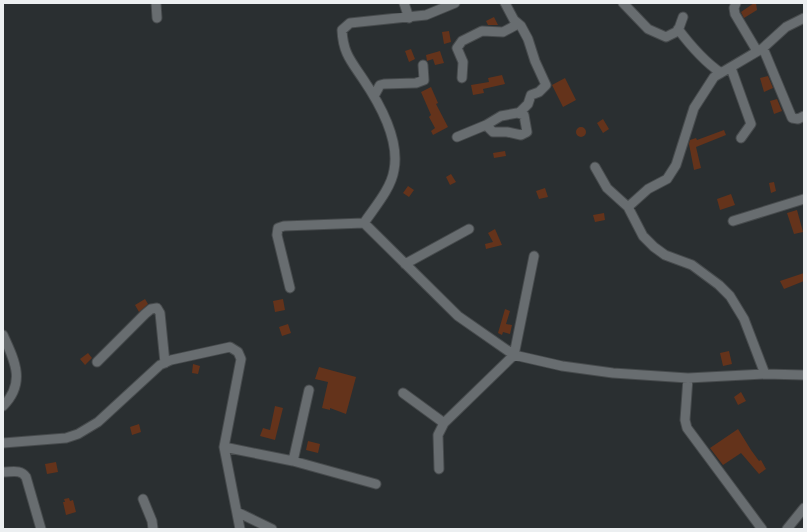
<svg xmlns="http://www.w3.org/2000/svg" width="807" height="532" viewBox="0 0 807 532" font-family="Signika,sans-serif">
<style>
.building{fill:#64331b}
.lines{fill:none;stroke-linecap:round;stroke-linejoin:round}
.minor-casing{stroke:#474b4d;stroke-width:11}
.minor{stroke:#686d70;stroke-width:9}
</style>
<rect width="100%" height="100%" fill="#2a2f31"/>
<path class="building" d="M754,3H756L757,10L744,18L741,12Z
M494,17L498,25H488L486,21Z
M449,31L451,42L444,44L442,32Z
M411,49L415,59L409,62L405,51Z
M440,51L444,63L435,65L433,59L427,61L426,55Z
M502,75L505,84L483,89L484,93L473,95L471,85L489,82L488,78Z
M768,76L773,88L764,92L760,78Z
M565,78L576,100L563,107L552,85Z
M431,87L438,103L436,104L448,127L433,135L431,131L435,128L429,117L431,115L421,92Z
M777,99L782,111L774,114L770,101Z
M603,119L609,129L603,133L597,123Z
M576 132a5 5 0 1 1 10 0a5 5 0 1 1-10 0Z
M724,130L726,135L696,147L701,168L694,170L689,144L690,140L696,138L697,140Z
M505,151L506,156L494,158L493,153Z
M451,174L456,182L450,185L446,177Z
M774,182L776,191L771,193L769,183Z
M408,186L414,190L409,197L403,193Z
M545,188L548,197L539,199L536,191Z
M731,194L735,205L720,210L717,199Z
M797,210L803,232L794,234L787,213Z
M604,213L605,220L595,222L593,215Z
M495,229L502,245L486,249L485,244L493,242L488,233Z
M804,273V281L784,289L780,281Z
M145,299L148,304L139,312L135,305Z
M283,299L285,310L275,312L273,301Z
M505,309L510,311L506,324L512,325L510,334L503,332L502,335L498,333Z
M288,324L291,333L282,336L279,327Z
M729,351L732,364L723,366L720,353Z
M88,353L92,358L85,365L80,359Z
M193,364L200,366L198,374L192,373Z
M319,367L356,377L346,414L330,408V410L322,408L328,382L315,379Z
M741,392L746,401L738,405L734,397Z
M275,406L283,408L275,440L260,436L263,428L270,430Z
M139,424L141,432L132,435L130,427Z
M738,429L751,450L759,461L761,460L766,469L759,474L741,453L723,465L710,448Z
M308,441L320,444L318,453L306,450Z
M56,462L58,472L47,474L45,464Z
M69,498L70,501L73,500L76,512L66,515L63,502H65L64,499Z"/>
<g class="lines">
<g class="minor-casing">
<path id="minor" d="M156,3L157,18
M404,3L409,18
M505,3L514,20L521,26L528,39L535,61L546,85L539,92L531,95L528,104L519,113
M623,3L648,29L666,37L678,31L683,17
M736,3L734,8L735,14L757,51
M678,29C690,45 705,62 721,73
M763,48L792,118L798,119L804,116
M731,68L751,124L741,138
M462,78L463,62L457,48L462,41L482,31L503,32L518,24
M374,96L380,85L384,84L416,83L424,80L423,65
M517,113L524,115L527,132L521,135L507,132H493L486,125L501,116Z
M457,137L486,125
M595,167L607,188L628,207L643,236L654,247L665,255L692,265L719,285L730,296L744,319L765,374
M628,207L648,189L667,179L676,165L694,108L714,77L763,48L786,27L804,18
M733,221L804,199
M364,223C374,208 391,189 394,170C400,139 380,104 363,79C351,61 343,53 342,30L350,23L426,15L455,3
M405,264L469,229
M290,288L277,235L278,228L284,226L364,223L458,316L514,355L562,366L613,373L688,378L765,374L804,375
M3,335C15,361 26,383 3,406
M97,362L145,314L151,309L157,308L160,313L165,363
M688,378L685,420L687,428L762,529
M403,393L444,423
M3,443L66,438L78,434L98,422L160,365L171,360L230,347L238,352L241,359L224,447L240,529
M224,447L293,461L376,484
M293,461L309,390
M439,469L438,435L444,423L514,355L534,256
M3,472C12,472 21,469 26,477L41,529
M143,499L152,521L153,529
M237,512L272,529
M787,529L804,508"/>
</g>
<use href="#minor" class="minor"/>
</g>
<rect width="807" height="532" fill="none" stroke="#eceff1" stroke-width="8"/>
</svg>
